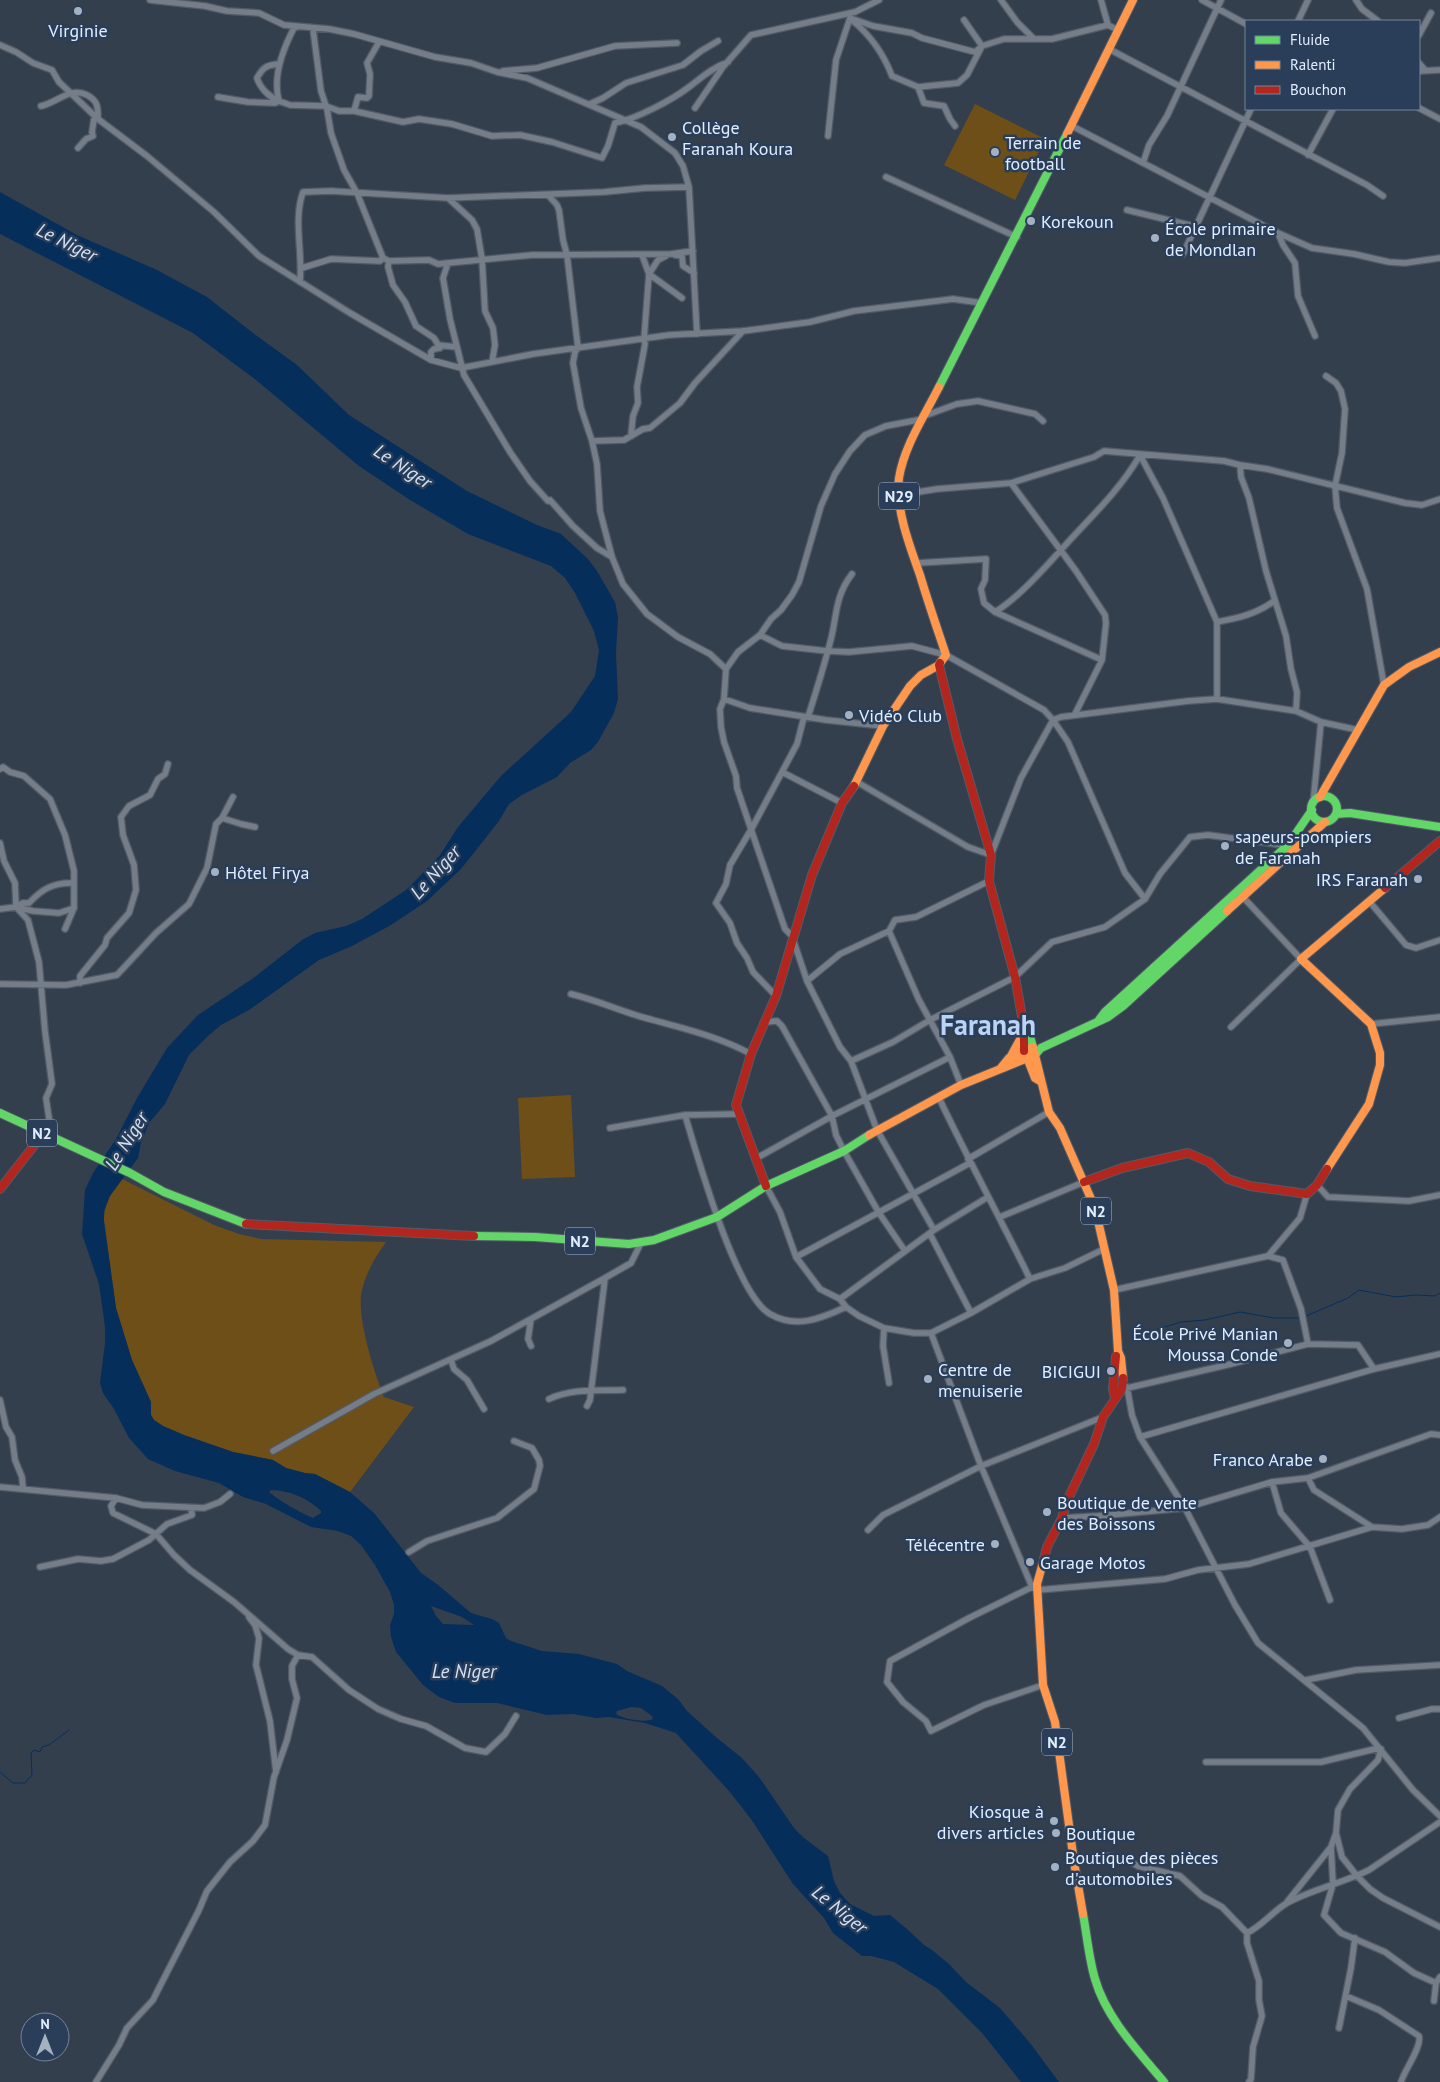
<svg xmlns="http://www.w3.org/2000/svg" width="1440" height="2082" viewBox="0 0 1440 2082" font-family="'PT Sans',sans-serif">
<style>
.green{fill:#6f4f18}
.water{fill:#062e5b;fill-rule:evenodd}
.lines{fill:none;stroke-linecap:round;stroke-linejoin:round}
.stream{stroke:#062e5b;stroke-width:1}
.street-casing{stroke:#515b68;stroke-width:8}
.fast-casing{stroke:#515b68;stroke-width:10}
.slow-casing{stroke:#515b68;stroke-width:10}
.jam-casing{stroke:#515b68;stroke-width:10}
.street{stroke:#757d89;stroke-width:5.5}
.fast{stroke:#63d668;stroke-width:8}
.slow{stroke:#ff974d;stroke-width:8}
.jam{stroke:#b3261e;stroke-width:8}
.poi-dot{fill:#a4b1c1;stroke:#2a3e59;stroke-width:2}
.labels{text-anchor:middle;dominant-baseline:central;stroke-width:5;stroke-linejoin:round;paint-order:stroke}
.shield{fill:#2a3e59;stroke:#aab9cd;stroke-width:1}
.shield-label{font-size:16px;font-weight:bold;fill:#e1eeff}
.poi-label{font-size:18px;fill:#e1eeff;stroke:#2a3e59;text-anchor:start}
.water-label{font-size:19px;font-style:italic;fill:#d3e1f4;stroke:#2a3e59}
.town-label{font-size:28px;font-weight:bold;fill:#bbd4f5;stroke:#2a3e59}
</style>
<rect width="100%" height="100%" fill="#343f4e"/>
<path class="green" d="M975,104L1045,139L1015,200L944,165Z
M571,1095L575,1177L522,1179L518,1098Z
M122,1179L214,1225L239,1234L261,1239L386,1242C375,1257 364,1276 361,1295C358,1321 374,1372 384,1397L414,1407L350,1492L315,1474L305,1473L286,1468L273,1460L233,1452L184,1435L163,1426L154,1420L151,1415V1402L132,1360L116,1308L104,1221C104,1205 111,1191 122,1179Z"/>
<path class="water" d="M0,192L77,235L157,270L207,297L253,333L297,365L349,415L467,491L537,525L561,534L588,559L597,571L615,602L618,617L616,653L618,699L614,713L598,742L591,750L570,763L557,777L522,795L509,804L499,821L461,869L427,901L391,925L352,946L319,960L249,1010L221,1025L208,1036L189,1055L165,1104L149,1123L141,1142L138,1158L110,1196L104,1211V1221L116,1308L132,1360L151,1402V1415L154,1420L163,1426L184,1435L233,1452L273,1460L286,1468L305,1473L315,1474L350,1492L375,1514L421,1573L437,1584L471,1613L492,1619L499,1623L506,1638L511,1641L542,1651L579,1654L617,1664L627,1671L662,1686L678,1699L687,1711L717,1738L742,1758L759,1777L794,1828L804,1838L828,1856L834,1881L840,1893L850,1904L874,1916L890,1915L907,1929L924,1945L932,1950L949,1964L966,1982L1000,2008L1030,2043L1059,2082H1021L983,2034L938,1989L894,1962L871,1956H862L833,1933L824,1918L793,1884L751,1819L729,1791L676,1733L645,1723L609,1717L596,1718L573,1714L547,1715L497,1703H455L439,1697L423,1685L396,1652L391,1637L390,1625L394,1614V1605L390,1592L375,1565L361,1545L351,1536L338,1531L311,1527L266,1504L243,1497L219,1483L175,1471L148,1459L129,1438L114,1409L103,1393L100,1383L105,1343V1327L99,1284L82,1234L85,1190L93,1173L116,1139L137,1098L167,1048L198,1015L252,979L302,940L315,933L346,926L362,919L406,890L417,879L440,855L458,827L501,776L571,712L595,676L599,650L594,631L575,593L565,578L551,566L468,534L410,500L359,466L256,380L193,333L0,234ZM271,1490C291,1491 306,1497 321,1511V1513L313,1518C297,1511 283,1503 269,1492ZM431,1606L462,1617L474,1625L443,1624L436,1616ZM631,1707L641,1708L652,1716L653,1719C645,1723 623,1719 616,1714L617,1711Z"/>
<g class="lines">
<path class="stream" d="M1304,1317L1348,1298L1359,1290L1396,1297L1416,1295L1435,1296L1440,1293
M1142,1334L1181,1322L1205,1320L1240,1312L1274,1318H1300
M0,1772L13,1783H25L32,1775L31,1753L34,1750L40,1752L42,1747L49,1745L69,1730"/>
<g class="street-casing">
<path id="street" d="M150,0L205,6L227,11L259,13L284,25L329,29L354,34L435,57L471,63L497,72L527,78L641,127L675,153L683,166L689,187L697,334
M1001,0L1017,22L1033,38
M1101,0L1108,25
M1202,0L1246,24
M1356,0L1362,9L1378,21
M850,18L873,26L912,33L922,38L975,52L982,46L1004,39H1052L1108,25L1118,30
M853,21C871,36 884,55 892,76L918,87L924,103L944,106L950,119L955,126
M1298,21L1308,0
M297,27L294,28C283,49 272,76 279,101L290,105L326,106L339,111H354L403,122L419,119L452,124L492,136L520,135L552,142L602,158L608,146L615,123C636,119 672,100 689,87C701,78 713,67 728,62
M313,29L321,91L327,109L331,133L344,170L357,193L383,258
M1419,35L1431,13
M0,45L16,52L33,63L52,70L59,82L98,119L147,156L214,212L259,256L350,313L431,360L461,368L533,354L669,335L743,331L810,322L854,311L953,299L982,303
M1109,49L1367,185L1383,196
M1419,63L1425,70
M503,71L537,68L615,46L677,43
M1419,71L1440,70
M918,87L958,83L967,75L982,46L964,20
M218,97L248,102L275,103L279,101C269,97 260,88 257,78C263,67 267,65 279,64
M590,104L603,98L626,83L683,65L701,51L718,41
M41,106C57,103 70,86 87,95C98,101 98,107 98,119H94L92,132L93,136L86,139L78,148
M695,108L723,67L751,35L855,12L879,0
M1419,108L1440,119
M354,111L358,97L367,98L369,96L370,74L367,63L379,42
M1072,126L1278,233L1312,248L1354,254L1389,262L1405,263L1440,258
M828,136L836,60L850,18
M1308,155L1333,109
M1143,163L1149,145L1167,116L1221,0
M886,177L1017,237
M548,195L557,205L559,210L563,240L567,255L578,348L575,352L573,363L581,408L592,441L597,464L600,511L612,557
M448,198L472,220L477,229L482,259L485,311L493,328L495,345L492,362
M1127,210L1197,227
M1278,233L1283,245L1295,263L1298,296L1315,336
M1183,254L1251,109
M675,255L682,256L683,266L694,273
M666,256L658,260L649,274L682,298
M389,261L388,267L393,285L405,302L416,326L434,338L440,348L434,349L431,352V360
M448,263L443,278L450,319L464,375L510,452L530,481L548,501L550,500L573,526L597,548L612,557L623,584L647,614L678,637L710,654L726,669
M302,268L331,259L380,261L383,258L389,261L429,260L438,264L532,255L671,254L693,251
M300,282C303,253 293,220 303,192L331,191L448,198L604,192L645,188L689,187
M438,345L456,347
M1326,376L1336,383L1341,391L1345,409L1342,453L1335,486L1337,508L1367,589L1384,685
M924,416L957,404L978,401L1035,414L1043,421
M923,419L886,426L865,435L850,451L835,474L821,506L799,582L792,595L781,610L771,619L760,635L738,652L726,669L724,699L720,709L721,727L724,742L736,776L737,788L785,929L792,936L807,981L840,1047L851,1061L877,1130L934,1230
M631,436L633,416L638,403L637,387L645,344L644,339L649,274L642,255
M592,441L624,440L643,429L650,428L680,403L695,383L743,331
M1140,455L1163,498L1217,622V699
M1240,465L1241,477L1249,498L1266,571L1286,636L1291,669L1297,692L1296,711
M1011,483L1076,571L1105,615L1106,623L1102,660L995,612C1021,596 1049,563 1070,540C1094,514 1122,487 1140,455
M899,495L937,489L1011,483L1094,457L1104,451L1224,461L1240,465L1267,469L1405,503L1422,505L1440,499
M917,563L986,559L985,580L981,589L984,603L995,612
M1217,622C1238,618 1257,614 1274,601
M760,635L782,646L827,651L849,652L912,646L946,655L1044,710L1053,720L1068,742L1125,873L1145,899
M724,699L750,708L826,720L883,726
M1075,714L1102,660
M808,717C816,692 824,666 831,639C837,615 835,596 852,574
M0,769L3,767L10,772L24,776L50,799L65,835L74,871V908L65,929
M782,772L842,803
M857,782L968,847L991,855L1021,778L1053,720L1061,717L1188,701L1217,699L1296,711L1321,722L1358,730
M1313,804L1321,722
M222,818L241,824L255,827
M0,843L4,861L15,883L16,907L28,920L39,962L45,1031L52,1084L46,1098L52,1138
M1369,901L1406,945L1416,948L1440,940
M16,907L23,903H29C42,889 54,882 74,883
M0,909L16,907L33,911L59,913L74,908
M807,981L840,954L889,931
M80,983V976L105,945L107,938L129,913L136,890L134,865L123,835L121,817L129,806L150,795L158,779L165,774L168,764
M0,984L66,985L117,975L156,933L189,904L207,868L216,824L222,818L233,797
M571,994C596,1000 618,1010 642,1017C681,1028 715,1035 751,1054
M776,996L753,972L747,958L737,943L730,923L716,903L726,884L730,865L752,828L797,744L804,717
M765,1022L777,1021L782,1026L832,1116L836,1135L844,1151L879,1213L905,1251
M1371,1024L1440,1017
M1231,1027L1301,959L1241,895
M851,1061L893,1042L930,1020L1015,977L1052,942L1105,927L1145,899L1160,874L1190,837L1208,835L1290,846
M961,1085L950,1057L919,1000L889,931L895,920L916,917L989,881
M939,1098C968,1159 1000,1218 1030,1279
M685,1115C697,1155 736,1295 770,1314C796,1329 820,1319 846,1307
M610,1128L685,1115L738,1114
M755,1159L832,1116L950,1057
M968,1159L1049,1112
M1317,1185L1328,1197L1409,1201L1440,1195
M766,1186L780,1212L796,1257L820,1289L840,1299L846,1307L859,1316L884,1328L914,1333H931L981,1466L1032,1587
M1000,1217L1084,1182
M930,1234L971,1313
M1268,1256L1300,1218L1307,1194
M796,1257L970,1163
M1114,1290L1268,1256L1283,1260L1301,1309L1308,1344
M840,1299L934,1230L988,1197
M531,1319L528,1339L531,1346
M884,1328L883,1346L889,1383
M931,1333L971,1313L1030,1279L1065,1268L1104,1249
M451,1360L454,1369L467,1380L484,1409
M1127,1387L1132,1415L1140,1437L1185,1508L1235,1605L1258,1643L1363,1728L1413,1790L1440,1816
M1123,1389L1231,1364L1308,1344L1358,1345L1374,1369
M549,1399C572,1388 598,1391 623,1390
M0,1400L6,1427L12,1437L15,1460L22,1477L23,1488
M587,1406L590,1400L605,1278
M1140,1437L1374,1369L1440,1354
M273,1451L374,1394L491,1341L605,1278L631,1263L641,1243
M1308,1478L1314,1490L1372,1527
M1272,1482L1281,1513L1310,1547L1330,1600
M0,1487L116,1498L111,1506L113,1513L156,1534L174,1555L190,1570L234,1602L288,1649L298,1655L312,1657L349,1690L378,1709L401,1719L426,1726L465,1748L486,1752L505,1734L516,1716
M116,1498L142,1505L204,1508L220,1502L230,1494
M1062,1518L1098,1516L1185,1508L1272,1482L1308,1478L1431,1434L1440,1435
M868,1530L883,1515L981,1466L1103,1417
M409,1552L427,1541L497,1518L534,1489L540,1466L539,1460L532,1448L514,1441
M40,1567L78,1559L101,1561L113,1559L149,1540L167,1524L192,1515L191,1508
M249,1617L255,1625L259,1638L256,1665L270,1721L276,1772
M1306,1680L1356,1670L1440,1665
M1043,1685L984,1705L931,1731L926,1721L903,1702L887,1682L890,1661L969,1618L1032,1587L1038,1590L1165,1579L1198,1570L1249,1564L1372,1527L1402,1529L1428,1525L1440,1517
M1399,1718L1432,1709H1440
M1381,1749L1378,1760L1350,1789L1338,1810L1336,1833L1342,1857L1357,1876L1370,1889L1383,1898L1440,1927
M1206,1762H1321L1379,1748
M1336,1833L1331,1847L1333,1884L1324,1915L1341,1933L1385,1952L1414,1973L1436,1983
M1074,1862L1087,1857L1108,1856L1123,1858L1138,1866L1180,1876L1202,1896L1222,1907L1247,1933
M1287,1902L1331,1847
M1346,1996L1379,2010L1419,2036C1422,2047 1405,2069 1401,2082
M1434,2001L1436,1983L1440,1977
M1339,2028L1351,1968L1355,1938
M96,2082L119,2045L127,2028L153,2000L158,1990L199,1910L207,1891L230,1862L253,1841L265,1825L274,1777L287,1740L297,1698L292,1679V1666L298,1655
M1249,2082L1251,2079L1253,2047L1262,2016L1259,2000V1981L1247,1943V1933C1262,1926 1273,1911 1287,1903C1313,1889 1343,1883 1369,1870L1440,1822"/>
</g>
<g class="fast-casing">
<path id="fast" d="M939,387L1067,134
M1311 809a13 13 0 1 1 26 0a13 13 0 1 1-26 0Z
M1336,814L1350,813L1440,827
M1099,1020L1105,1012L1288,845L1312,810
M1024,1028L1029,1033L1033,1047
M1035,1055L1041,1048L1108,1017L1123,1006L1227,911
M0,1113L130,1173L164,1192L246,1224
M474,1236L535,1237L629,1244L654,1240L717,1217L766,1186L844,1151L869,1135
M1083,1914C1087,1936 1089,1959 1095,1979C1106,2018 1139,2052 1164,2082"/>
</g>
<g class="slow-casing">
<path id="slow" d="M1067,134L1133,0
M939,387C925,415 904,446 899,478C895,508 910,547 920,575C928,602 937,628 946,655L940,663
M854,786L883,726L910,686L921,675L939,665
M1320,797L1384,685L1409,667L1440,652
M1227,911L1325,822
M1026,1055L1035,1078L1040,1081
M1010,1058L1023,1034
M1000,1069L1009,1058L1033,1047L1049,1112L1060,1128L1095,1208L1114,1290L1118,1351L1121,1358L1123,1378
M869,1135L961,1085L1035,1055
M1327,1169L1369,1104L1380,1065V1053L1371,1024L1301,959L1385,888
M1044,1559L1037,1584L1043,1685L1055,1722L1074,1862L1083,1914"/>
</g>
<g class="jam-casing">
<path id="jam" d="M940,663L939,665L957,739L991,855L989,881L1015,977L1024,1028V1051
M1385,888L1440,841
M1084,1182L1122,1168L1188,1153L1209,1162L1228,1179L1250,1186L1307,1194L1317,1185L1327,1169
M766,1186L736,1105L751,1054L776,996L812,875L842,803L854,786
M0,1189L43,1134
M246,1224L474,1236
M1115,1398L1113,1389L1116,1356
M1044,1559L1047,1547L1062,1518L1067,1501L1094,1444L1103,1417L1122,1389L1123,1378"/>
</g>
<use href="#street" class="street"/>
<use href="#fast" class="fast"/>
<use href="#slow" class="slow"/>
<use href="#jam" class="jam"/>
</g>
<g class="poi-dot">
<circle cx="78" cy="11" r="5"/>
<circle cx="672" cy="137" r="5"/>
<circle cx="995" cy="152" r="5"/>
<circle cx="1031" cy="221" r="5"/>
<circle cx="1155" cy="238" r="5"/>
<circle cx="849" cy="715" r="5"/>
<circle cx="1225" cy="846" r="5"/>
<circle cx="215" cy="872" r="5"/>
<circle cx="1418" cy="879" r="5"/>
<circle cx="1288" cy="1343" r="5"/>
<circle cx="1111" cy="1371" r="5"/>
<circle cx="928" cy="1379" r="5"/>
<circle cx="1323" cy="1459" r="5"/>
<circle cx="1047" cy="1512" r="5"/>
<circle cx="995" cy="1544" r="5"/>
<circle cx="1030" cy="1562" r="5"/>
<circle cx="1054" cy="1821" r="5"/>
<circle cx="1056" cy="1833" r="5"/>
<circle cx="1055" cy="1867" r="5"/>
</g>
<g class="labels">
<g class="shield">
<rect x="879" y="482.5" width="40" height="27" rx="4"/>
<rect x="27" y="1119.5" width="30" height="27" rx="4"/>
<rect x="1081" y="1197.5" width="30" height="27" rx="4"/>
<rect x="565" y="1227.5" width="30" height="27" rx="4"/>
<rect x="1042" y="1728.5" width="30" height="27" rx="4"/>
</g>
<g class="shield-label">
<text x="899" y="496">N29</text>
<text x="42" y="1133">N2</text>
<text x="1096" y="1211">N2</text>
<text x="580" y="1241">N2</text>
<text x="1057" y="1742">N2</text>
</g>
<g class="poi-label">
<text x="78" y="30" text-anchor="middle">Virginie</text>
<text x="682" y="127">Collège<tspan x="682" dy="21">Faranah Koura</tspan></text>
<text x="1005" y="142">Terrain de<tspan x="1005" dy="21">football</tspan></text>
<text x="1041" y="221">Korekoun</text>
<text x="1165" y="228">École primaire<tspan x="1165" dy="21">de Mondlan</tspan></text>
<text x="859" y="715">Vidéo Club</text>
<text x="1235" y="836">sapeurs-pompiers<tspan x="1235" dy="21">de Faranah</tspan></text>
<text x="225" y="872">Hôtel Firya</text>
<text x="1408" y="879" text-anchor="end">IRS Faranah</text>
<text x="1278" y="1333" text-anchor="end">École Privé Manian<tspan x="1278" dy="21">Moussa Conde</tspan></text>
<text x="938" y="1369">Centre de<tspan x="938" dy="21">menuiserie</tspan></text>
<text x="1101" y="1371" text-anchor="end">BICIGUI</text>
<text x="1313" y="1459" text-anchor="end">Franco Arabe</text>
<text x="1057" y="1502">Boutique de vente<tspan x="1057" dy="21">des Boissons</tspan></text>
<text x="985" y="1544" text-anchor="end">Télécentre</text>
<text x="1040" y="1562">Garage Motos</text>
<text x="1044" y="1811" text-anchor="end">Kiosque à<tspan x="1044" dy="21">divers articles</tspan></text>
<text x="1066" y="1833">Boutique</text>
<text x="1065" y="1857">Boutique des pièces<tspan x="1065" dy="21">d'automobiles</tspan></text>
</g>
<g class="water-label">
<text transform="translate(67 242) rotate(26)">Le Niger</text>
<text transform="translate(403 466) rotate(33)">Le Niger</text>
<text transform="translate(435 872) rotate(-48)">Le Niger</text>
<text transform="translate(126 1141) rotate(-58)">Le Niger</text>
<text x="464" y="1671">Le Niger</text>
<text transform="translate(840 1909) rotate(39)">Le Niger</text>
</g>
<g class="town-label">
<text x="988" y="1024">Faranah</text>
</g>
</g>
<rect x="1245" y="20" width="175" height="90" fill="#2a3e59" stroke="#73849b"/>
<rect x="1255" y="36" width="25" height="8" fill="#63d668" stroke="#73849b"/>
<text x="1290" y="45" font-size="15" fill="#e1eeff">Fluide</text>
<rect x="1255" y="61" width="25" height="8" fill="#ff974d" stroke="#73849b"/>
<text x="1290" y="70" font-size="15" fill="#e1eeff">Ralenti</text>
<rect x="1255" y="86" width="25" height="8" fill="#b3261e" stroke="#73849b"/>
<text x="1290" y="95" font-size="15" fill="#e1eeff">Bouchon</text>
<g transform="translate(45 2037)"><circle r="24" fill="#2a3e59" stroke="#73849b"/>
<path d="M0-4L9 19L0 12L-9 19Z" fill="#a4b1c1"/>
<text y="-8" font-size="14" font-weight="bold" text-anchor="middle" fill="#e1eeff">N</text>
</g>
</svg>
